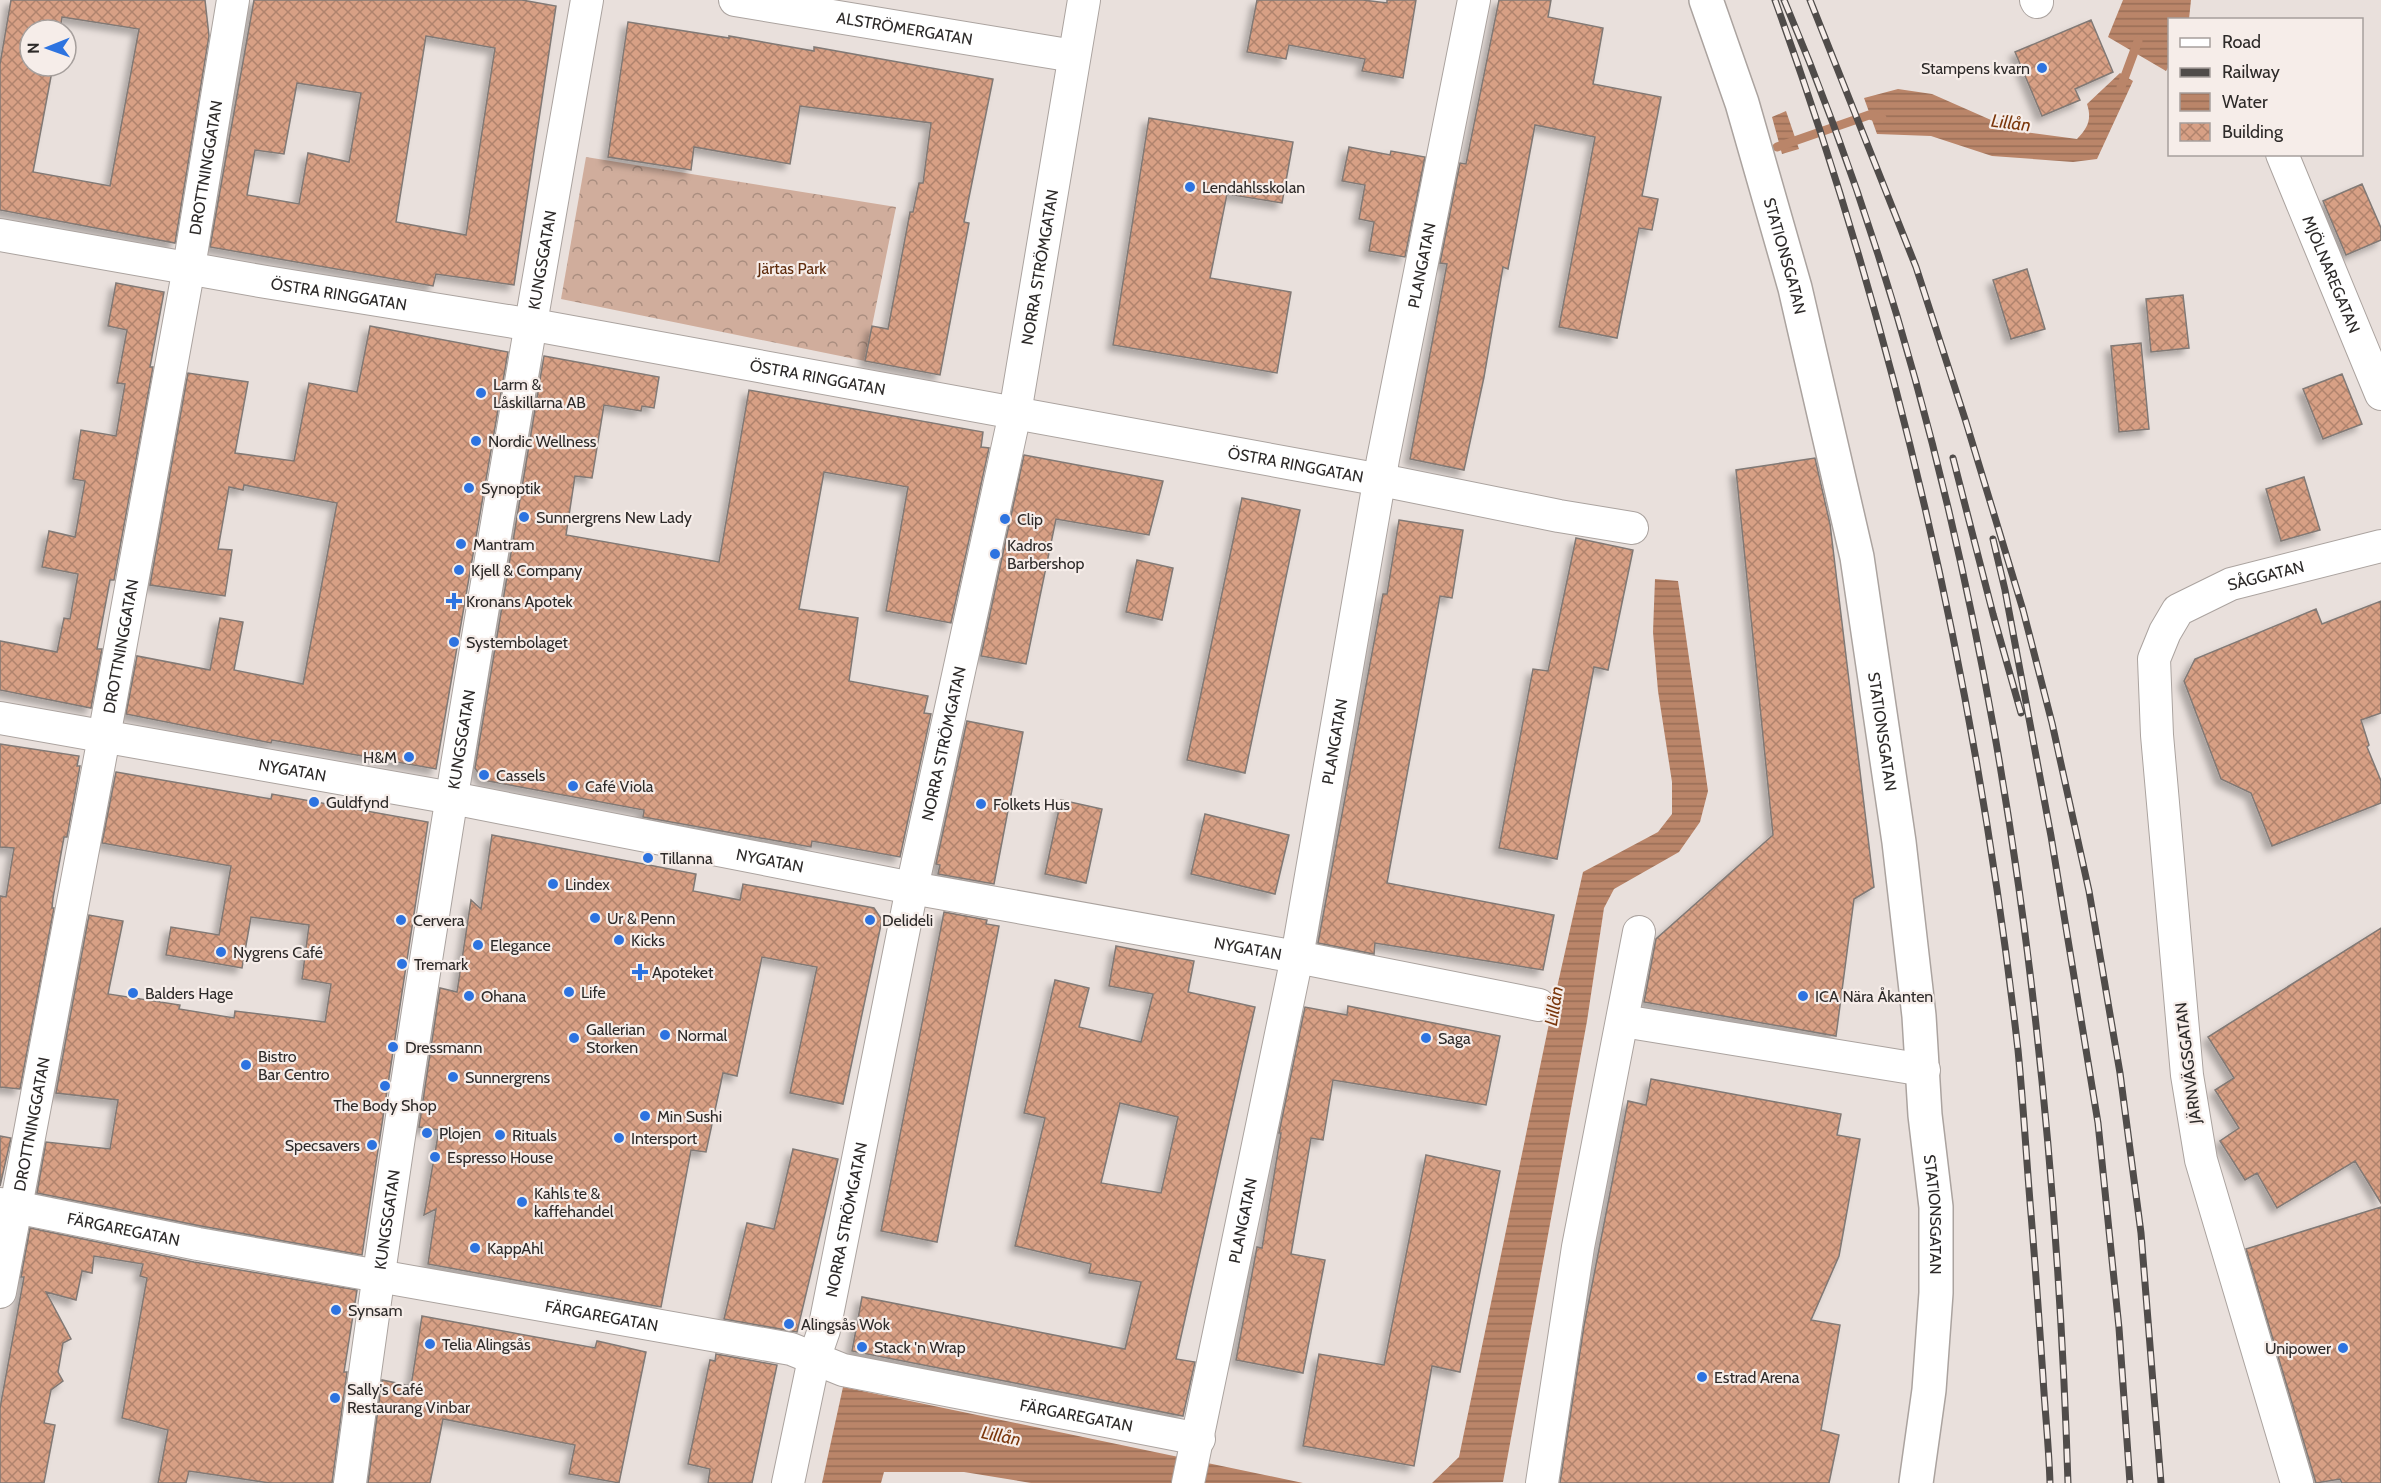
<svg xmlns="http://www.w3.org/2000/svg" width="2381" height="1483" viewBox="0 0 2381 1483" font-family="Cabin,sans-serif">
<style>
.forest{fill:url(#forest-crowns)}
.water{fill:url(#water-rules)}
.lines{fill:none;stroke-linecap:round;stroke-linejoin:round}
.stream{stroke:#ba8569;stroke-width:9}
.building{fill:url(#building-cross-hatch);stroke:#817975;stroke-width:1.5;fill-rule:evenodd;filter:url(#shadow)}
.street-casing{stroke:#aba39f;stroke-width:34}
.secondary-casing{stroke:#aba39f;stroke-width:36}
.street{stroke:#fff;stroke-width:32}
.secondary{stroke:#fff;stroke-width:33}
.rail-casing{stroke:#504c4a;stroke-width:7}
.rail{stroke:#f6ede9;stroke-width:4.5;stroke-dasharray:14;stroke-linecap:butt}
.poi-dot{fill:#2d73e0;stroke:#f6ede9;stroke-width:2}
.labels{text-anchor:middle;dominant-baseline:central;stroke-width:4.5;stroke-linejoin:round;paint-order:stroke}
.street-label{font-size:16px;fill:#2d2a29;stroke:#f6ede9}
.poi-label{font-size:16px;fill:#2d2a29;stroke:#f6ede9;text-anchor:start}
.park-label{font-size:16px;fill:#5e2b0c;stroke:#f6ede9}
.water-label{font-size:18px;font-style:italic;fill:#7a360b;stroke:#f6ede9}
</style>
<defs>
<pattern id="forest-crowns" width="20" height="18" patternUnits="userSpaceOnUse" patternTransform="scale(1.5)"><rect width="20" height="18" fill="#d0ad9c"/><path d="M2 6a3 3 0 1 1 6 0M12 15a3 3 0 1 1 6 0" fill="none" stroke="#a98d7f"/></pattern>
<pattern id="water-rules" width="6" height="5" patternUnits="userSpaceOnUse" patternTransform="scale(1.5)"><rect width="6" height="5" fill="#ba8569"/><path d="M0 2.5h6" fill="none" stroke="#986d56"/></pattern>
<pattern id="building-cross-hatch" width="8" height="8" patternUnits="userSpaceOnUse" patternTransform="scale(1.5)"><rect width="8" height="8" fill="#d8a085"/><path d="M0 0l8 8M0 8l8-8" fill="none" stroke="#b0836d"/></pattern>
<filter id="shadow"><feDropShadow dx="-5.5" dy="5.5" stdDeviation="3" flood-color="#0004"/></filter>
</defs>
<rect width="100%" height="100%" fill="#e9e0dc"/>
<path class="forest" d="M586,157L896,207L865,361L561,299Z"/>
<path class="water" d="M2123,0H2191L2189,19L2170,20L2169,66L2166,71L2108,37Z
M2120,73L2133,81L2097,159L2073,162L1992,156L1931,136L1877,134L1864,98L1898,89L1932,94L2016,131L2077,139C2088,128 2092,119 2087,104Z
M1786,111L1799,149L1782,154L1772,117Z
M1655,579L1678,581L1708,791L1700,822L1679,852L1614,889L1604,908L1587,1021L1503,1482L1432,1483L1459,1457L1551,1014L1583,872L1658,832L1672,814V782L1658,691L1653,632Z
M843,1387L1303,1483H1031L964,1472H884L881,1483H822Z"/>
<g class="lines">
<path class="stream" d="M2121,87L2138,41
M1777,147L1869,115L1882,118"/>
</g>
<path class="building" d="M11,0H205L209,36L175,243L0,210V64ZM62,17L139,29L110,186L33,172L53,66H30V30H60Z
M254,0H522L556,6L514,285L436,274L433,286L210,247ZM426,36L495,48L466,235L396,222ZM297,83L361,93L349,162L308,153L299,204L247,195L255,150L284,154Z
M1257,0H1363L1387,3V0H1416L1403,78L1362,71L1365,59L1289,45L1286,59L1247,52Z
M1499,0H1551L1548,17L1603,28L1593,84L1661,97L1642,196L1658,199L1652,230L1639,228L1617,338L1559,327L1595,137L1535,125L1508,269L1503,267L1484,377L1464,470L1410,459L1447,264L1440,263L1460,163L1466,164Z
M2091,20L2113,72L2075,89L2080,100L2042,116L2015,52Z
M628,22L729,38V36L814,51V47L993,79L964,222L969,223L940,375L865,361L872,326L888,329L910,212H913L919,183H923L931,123L800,106L790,164L694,147L691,170L608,157Z
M1149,118L1293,142L1282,203L1227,194L1210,278L1291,292L1277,373L1113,345Z
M1349,147L1390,155L1391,151L1425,157L1405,257L1369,251L1374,222L1359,219L1365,185L1342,181Z
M2362,184L2381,228V240L2346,255L2323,201Z
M2027,269L2045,329L2011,339L1993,280Z
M116,283L164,292L150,367H153L114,580H110L97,649H102L91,708L0,690V641L57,652L64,618L70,619L78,574L42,567L49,531L75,537L85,481L73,479L81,430L116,436L125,384L117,383L127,330L108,326Z
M2183,295L2189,348L2151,352L2146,299Z
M370,326L508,352L436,769L272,740L271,743L126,714L137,656L210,670L220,618L243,622L234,670L303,684L337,503L244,485L243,490L229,487L218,549L232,550L225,596L150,585L188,373L248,382L235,453L294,461L309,383L357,392Z
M2141,343L2149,429L2119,432L2111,346Z
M544,356L659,377L654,408L642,406L641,411L604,405L592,478L575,476L566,535L719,562L749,390L983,432L981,447L989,448L951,623L886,611L908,487L824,472L799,609L858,618L849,681L928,696L924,713L931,714L900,857L812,841L811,847L643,817L644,810L483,780L475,768Z
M2342,374L2362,424L2323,439L2303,389Z
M1024,455L1163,481L1149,535L1056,519L1026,664L981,656Z
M1815,458L1830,524L1874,887L1854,899L1836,1036L1644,1002L1656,939L1773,835L1736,470Z
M2304,477L2320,530L2281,541L2266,489Z
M1242,498L1300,510L1245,773L1187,760Z
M1399,520L1463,530L1452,598L1440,596L1387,883L1554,915L1543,970L1375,943L1374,954L1318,943L1383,594H1387Z
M1576,538L1633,550L1608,670L1594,667L1557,859L1499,848L1533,669L1548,671Z
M1137,560L1173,568L1162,620L1126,612Z
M2381,601V713L2361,720L2369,745L2367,747L2381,781V803L2272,846L2251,793L2221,779L2184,681L2195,659L2316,609L2322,624Z
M967,721L1023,732L994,884L938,874L940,865L936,864Z
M0,744L79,756L77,766H80L67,837H64L53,898L52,908H54L20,1089L0,1087V896L6,897L14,848L0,847Z
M116,772L271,799L272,794L428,822L362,1255L201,1226L37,1193L46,1142L110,1149L118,1100L56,1093L89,915L123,921L108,994L180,1005L179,1009L234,1018L235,1011L325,1022L331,984L302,979L309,925L251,917L242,968L166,955L171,927L219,935L231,866L102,843Z
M1061,800L1102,809L1086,883L1045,874Z
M1205,814L1289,835L1275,894L1191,874Z
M492,835L696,874L693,891L740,900L743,884L874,908L882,920L843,1104L790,1093L817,967L762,957L737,1076L723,1073L706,1152L691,1150L661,1307L428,1264L436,1209L424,1215L439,1130L419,1127L421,1114L440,988L457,992L471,900L481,909Z
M944,912L987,920L986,924L999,926L937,1242L881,1231Z
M2381,928V1203L2355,1161L2277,1208L2257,1173L2245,1180L2220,1141L2239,1128L2215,1090L2234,1078L2208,1037Z
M1116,946L1194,961L1188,992L1255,1007L1176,1359L1195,1362L1183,1416L852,1351L862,1297L1125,1349L1141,1282L1089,1273L1091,1264L1015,1246L1045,1118L1024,1113L1055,980L1089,988L1079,1027L1141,1042L1153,994L1109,986ZM1120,1103L1178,1117L1161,1193L1101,1183Z
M1348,1006L1500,1036L1486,1105L1333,1080L1323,1140L1311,1138L1291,1254L1325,1260L1303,1373L1236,1360L1257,1247L1262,1248L1281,1133H1279L1305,1007L1347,1015Z
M1651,1079L1841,1114L1837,1135L1860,1139L1839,1256L1811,1320L1840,1325L1821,1430L1839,1435L1829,1483H1560L1584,1326L1628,1101L1646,1105Z
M0,1136L11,1138L0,1186Z
M793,1149L838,1159L797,1332L724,1319L747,1223L774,1229Z
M1426,1155L1500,1171L1460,1372L1432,1366L1414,1466L1303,1446L1319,1354L1384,1365Z
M2381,1207V1483H2342L2340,1479L2316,1483L2246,1249Z
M30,1228L194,1262L357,1290L344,1372H347L332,1483H270L189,1471L186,1483H158L168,1430L122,1418L147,1278L140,1276L143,1264L94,1256L92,1273L82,1271L76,1300L46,1292L71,1339L63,1343L58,1372L63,1381L51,1390L44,1423L55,1425L44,1483H0V1408L24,1277H21Z
M422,1316L595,1348L597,1341L646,1352L619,1483L569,1474L575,1445L443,1419L430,1483H368L382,1380L411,1386Z
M716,1354L777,1365L752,1483H708L710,1469L688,1464L710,1360L715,1361Z"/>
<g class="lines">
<g class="street-casing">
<g id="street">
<path id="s1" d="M735,0L1074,56"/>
<path d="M2036,0L2037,2"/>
<path id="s2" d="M2282,154L2381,394"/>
<path id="s3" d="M0,235L266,282L545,327L1381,480L1559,516L1632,528"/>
<path id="s4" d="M0,718L452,798L912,888L1297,957L1539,1005"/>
<path d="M1623,1021L1924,1070"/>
<path id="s5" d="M0,1204L198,1244L791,1349L843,1370L1199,1439"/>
<path id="s6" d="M0,1292L104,737L189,267L233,0"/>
<path id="s7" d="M350,1483C416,987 501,493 587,0"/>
<path id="s8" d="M788,1483L814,1359L824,1330L912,888L1015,413L1084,0"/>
<path id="s9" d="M1188,1483L1297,957L1383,459L1474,0"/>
<path d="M1542,1483L1578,1247L1639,932"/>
<path id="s10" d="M2297,1483L2201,1160L2187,1075L2157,735L2154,659L2165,632L2178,610L2231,584L2381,546"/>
</g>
</g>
<g class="secondary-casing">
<g id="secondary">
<path id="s11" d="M1706,0L1742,103L1795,288L1857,557L1899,842L1919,1016L1925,1115L1936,1207V1293L1929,1390L1916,1483"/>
</g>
</g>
<use href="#street" class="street"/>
<use href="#secondary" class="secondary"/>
<g class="rail-casing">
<path id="rail" d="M1775,0C1898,339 1977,692 2018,1050C2023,1101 2026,1152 2030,1202C2035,1260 2039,1318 2043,1377C2045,1412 2049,1448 2050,1483
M1784,0C1980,462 2052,984 2068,1483
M1810,0L1916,267L1966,422L2023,610L2052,723L2089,891L2120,1073L2141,1233L2161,1483
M1953,458L1993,614L2021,713
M1993,539L2005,590L2051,836L2098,1123L2119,1328L2130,1483"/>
</g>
<use href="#rail" class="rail"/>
</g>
<g class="poi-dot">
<circle cx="2042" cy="68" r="6"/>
<circle cx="1190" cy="187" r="6"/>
<circle cx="481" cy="393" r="6"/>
<circle cx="476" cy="441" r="6"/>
<circle cx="469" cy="488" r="6"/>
<circle cx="524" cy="517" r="6"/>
<circle cx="1005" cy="519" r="6"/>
<circle cx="461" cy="544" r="6"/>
<circle cx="995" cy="554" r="6"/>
<circle cx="459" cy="570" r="6"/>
<path d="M451 592h6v6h6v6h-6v6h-6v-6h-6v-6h6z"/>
<circle cx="454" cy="642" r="6"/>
<circle cx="409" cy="757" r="6"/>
<circle cx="484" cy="775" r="6"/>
<circle cx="573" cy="786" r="6"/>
<circle cx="314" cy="802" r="6"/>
<circle cx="981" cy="804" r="6"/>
<circle cx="648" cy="858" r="6"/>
<circle cx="553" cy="884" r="6"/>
<circle cx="595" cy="918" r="6"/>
<circle cx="401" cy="920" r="6"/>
<circle cx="870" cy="920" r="6"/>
<circle cx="619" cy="940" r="6"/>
<circle cx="478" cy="945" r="6"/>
<circle cx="221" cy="952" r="6"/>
<circle cx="402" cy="964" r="6"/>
<path d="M637 963h6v6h6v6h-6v6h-6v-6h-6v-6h6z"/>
<circle cx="569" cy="992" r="6"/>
<circle cx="133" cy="993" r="6"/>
<circle cx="469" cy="996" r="6"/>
<circle cx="1803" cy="996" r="6"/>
<circle cx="665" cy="1035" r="6"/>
<circle cx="574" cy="1038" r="6"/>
<circle cx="1426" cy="1038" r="6"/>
<circle cx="393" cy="1047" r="6"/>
<circle cx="246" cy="1065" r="6"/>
<circle cx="453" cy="1077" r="6"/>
<circle cx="385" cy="1086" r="6"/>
<circle cx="645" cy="1116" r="6"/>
<circle cx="427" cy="1133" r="6"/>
<circle cx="500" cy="1135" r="6"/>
<circle cx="619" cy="1138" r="6"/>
<circle cx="372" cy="1145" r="6"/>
<circle cx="435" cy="1157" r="6"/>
<circle cx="522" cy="1202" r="6"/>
<circle cx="475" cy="1248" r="6"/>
<circle cx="336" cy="1310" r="6"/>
<circle cx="789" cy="1324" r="6"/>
<circle cx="430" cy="1344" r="6"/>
<circle cx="862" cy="1347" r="6"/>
<circle cx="2343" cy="1348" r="6"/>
<circle cx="1702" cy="1377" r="6"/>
<circle cx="335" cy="1398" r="6"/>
</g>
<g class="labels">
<g class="street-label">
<text stroke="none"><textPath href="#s1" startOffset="172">ALSTRÖMERGATAN</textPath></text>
<text stroke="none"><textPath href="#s6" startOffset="1143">DROTTNINGGATAN</textPath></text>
<text stroke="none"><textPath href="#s11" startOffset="268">STATIONSGATAN</textPath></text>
<text stroke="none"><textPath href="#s7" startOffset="1238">KUNGSGATAN</textPath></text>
<text stroke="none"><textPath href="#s9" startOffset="1240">PLANGATAN</textPath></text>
<text stroke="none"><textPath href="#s8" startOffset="1242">NORRA STRÖMGATAN</textPath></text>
<text stroke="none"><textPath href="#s2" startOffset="130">MJÖLNAREGATAN</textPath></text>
<text stroke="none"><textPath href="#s3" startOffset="344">ÖSTRA RINGGATAN</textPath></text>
<text stroke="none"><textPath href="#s3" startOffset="830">ÖSTRA RINGGATAN</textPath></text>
<text stroke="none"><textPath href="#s3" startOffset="1316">ÖSTRA RINGGATAN</textPath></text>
<text stroke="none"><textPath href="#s10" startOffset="990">SÅGGATAN</textPath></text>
<text stroke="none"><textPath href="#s6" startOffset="657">DROTTNINGGATAN</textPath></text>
<text stroke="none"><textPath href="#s11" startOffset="754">STATIONSGATAN</textPath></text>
<text stroke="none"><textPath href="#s7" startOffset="752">KUNGSGATAN</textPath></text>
<text stroke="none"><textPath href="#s9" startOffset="756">PLANGATAN</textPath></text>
<text stroke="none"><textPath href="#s8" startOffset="756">NORRA STRÖMGATAN</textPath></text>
<text stroke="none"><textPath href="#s4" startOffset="297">NYGATAN</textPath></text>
<text stroke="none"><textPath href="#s4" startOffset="783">NYGATAN</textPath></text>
<text stroke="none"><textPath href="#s4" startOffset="1269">NYGATAN</textPath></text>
<text transform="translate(2188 1063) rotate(-97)">JÄRNVÄGSGATAN</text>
<text stroke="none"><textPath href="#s6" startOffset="171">DROTTNINGGATAN</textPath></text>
<text stroke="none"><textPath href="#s11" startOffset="1240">STATIONSGATAN</textPath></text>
<text stroke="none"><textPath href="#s8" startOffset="270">NORRA STRÖMGATAN</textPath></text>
<text stroke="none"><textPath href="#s9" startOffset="268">PLANGATAN</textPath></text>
<text stroke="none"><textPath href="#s7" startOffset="266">KUNGSGATAN</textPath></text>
<text stroke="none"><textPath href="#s5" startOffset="126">FÄRGAREGATAN</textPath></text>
<text stroke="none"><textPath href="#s5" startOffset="612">FÄRGAREGATAN</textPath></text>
<text stroke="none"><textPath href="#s5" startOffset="1098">FÄRGAREGATAN</textPath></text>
</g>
<g class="poi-label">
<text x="2030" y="68" text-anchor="end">Stampens kvarn</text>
<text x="1202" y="187">Lendahlsskolan</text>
<text x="493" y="384">Larm &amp;<tspan x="493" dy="18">Låskillarna AB</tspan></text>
<text x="488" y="441">Nordic Wellness</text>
<text x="481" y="488">Synoptik</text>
<text x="536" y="517">Sunnergrens New Lady</text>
<text x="1017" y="519">Clip</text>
<text x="473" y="544">Mantram</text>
<text x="1007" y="545">Kadros<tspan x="1007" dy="18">Barbershop</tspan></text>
<text x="471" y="570">Kjell &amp; Company</text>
<text x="466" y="601">Kronans Apotek</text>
<text x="466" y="642">Systembolaget</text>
<text x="397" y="757" text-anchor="end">H&amp;M</text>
<text x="496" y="775">Cassels</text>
<text x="585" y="786">Café Viola</text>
<text x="326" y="802">Guldfynd</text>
<text x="993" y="804">Folkets Hus</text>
<text x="660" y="858">Tillanna</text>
<text x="565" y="884">Lindex</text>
<text x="607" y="918">Ur &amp; Penn</text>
<text x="413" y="920">Cervera</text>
<text x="882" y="920">Delideli</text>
<text x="631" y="940">Kicks</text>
<text x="490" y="945">Elegance</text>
<text x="233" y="952">Nygrens Café</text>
<text x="414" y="964">Tremark</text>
<text x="652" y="972">Apoteket</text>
<text x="581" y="992">Life</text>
<text x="145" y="993">Balders Hage</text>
<text x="481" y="996">Ohana</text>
<text x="1815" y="996">ICA Nära Åkanten</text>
<text x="586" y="1029">Gallerian<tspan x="586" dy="18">Storken</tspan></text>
<text x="677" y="1035">Normal</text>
<text x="1438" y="1038">Saga</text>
<text x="405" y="1047">Dressmann</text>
<text x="258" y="1056">Bistro<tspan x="258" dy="18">Bar Centro</tspan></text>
<text x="465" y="1077">Sunnergrens</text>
<text x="385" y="1105" text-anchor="middle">The Body Shop</text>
<text x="657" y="1116">Min Sushi</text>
<text x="439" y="1133">Plojen</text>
<text x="512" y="1135">Rituals</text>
<text x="631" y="1138">Intersport</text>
<text x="360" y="1145" text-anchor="end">Specsavers</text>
<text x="447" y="1157">Espresso House</text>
<text x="534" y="1193">Kahls te &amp;<tspan x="534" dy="18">kaffehandel</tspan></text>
<text x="487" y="1248">KappAhl</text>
<text x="348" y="1310">Synsam</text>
<text x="801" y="1324">Alingsås Wok</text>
<text x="442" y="1344">Telia Alingsås</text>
<text x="874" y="1347">Stack 'n Wrap</text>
<text x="2331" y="1348" text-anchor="end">Unipower</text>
<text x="1714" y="1377">Estrad Arena</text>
<text x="347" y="1389">Sally's Café<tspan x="347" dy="18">Restaurang Vinbar</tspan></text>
</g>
<g class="park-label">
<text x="792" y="268">Järtas Park</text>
</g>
<g class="water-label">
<text transform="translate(2011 123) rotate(7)">Lillån</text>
<text transform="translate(1554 1006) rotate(-81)">Lillån</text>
<text transform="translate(1001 1436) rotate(11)">Lillån</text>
</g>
</g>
<rect x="2168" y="18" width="195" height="138" fill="#f6ede9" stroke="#a69f9c" stroke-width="1.5"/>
<rect x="2180" y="38" width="30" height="9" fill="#ffffff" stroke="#a69f9c" stroke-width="1.5"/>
<text x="2222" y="48" font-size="18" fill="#2d2a29">Road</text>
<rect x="2180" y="68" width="30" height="9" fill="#504c4a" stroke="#a69f9c" stroke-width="1.5"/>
<text x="2222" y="78" font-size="18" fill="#2d2a29">Railway</text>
<rect x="2180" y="93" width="30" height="18" fill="url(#water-rules)" stroke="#a69f9c" stroke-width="1.5"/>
<text x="2222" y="108" font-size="18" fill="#2d2a29">Water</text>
<rect x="2180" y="123" width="30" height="18" fill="url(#building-cross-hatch)" stroke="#a69f9c" stroke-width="1.5"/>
<text x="2222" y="138" font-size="18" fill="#2d2a29">Building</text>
<g transform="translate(48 48) rotate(269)"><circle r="28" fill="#f6ede9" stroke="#a69f9c" stroke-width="1.5"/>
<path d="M0-4.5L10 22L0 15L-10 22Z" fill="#2d73e0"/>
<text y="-9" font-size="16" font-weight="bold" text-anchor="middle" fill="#2d2a29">N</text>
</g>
</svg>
